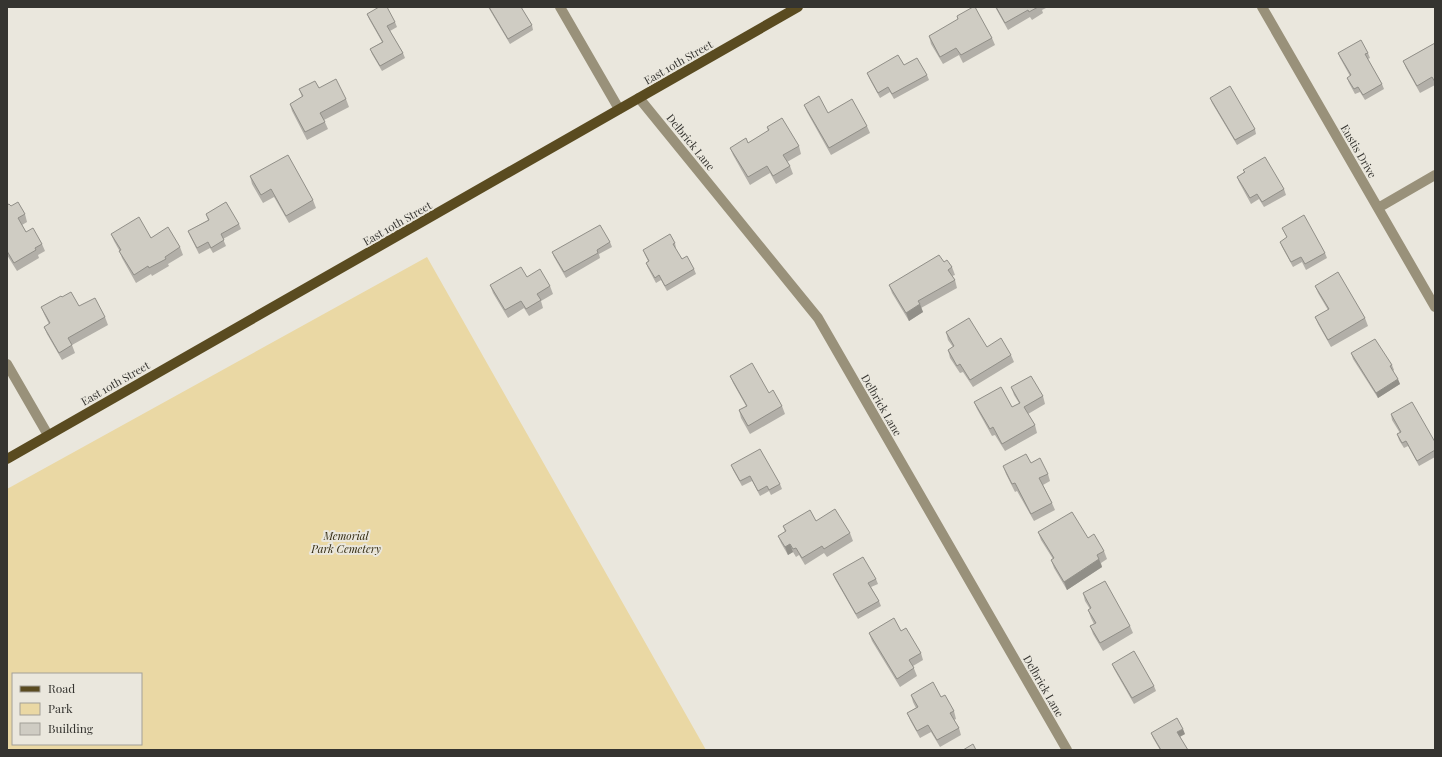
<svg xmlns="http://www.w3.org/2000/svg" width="1442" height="757" viewBox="0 0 1442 757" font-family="'Playfair Display',serif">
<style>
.green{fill:#ead8a4;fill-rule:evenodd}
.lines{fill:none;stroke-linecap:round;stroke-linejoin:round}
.minor{stroke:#99917a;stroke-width:10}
.major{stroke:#5a4b20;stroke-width:10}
.wall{fill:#b2afa8}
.shaded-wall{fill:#918f88}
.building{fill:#cfccc3;stroke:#918f88}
.labels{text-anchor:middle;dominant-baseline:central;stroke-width:4;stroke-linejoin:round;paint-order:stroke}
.street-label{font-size:11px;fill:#353430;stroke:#eae7dd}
.park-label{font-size:11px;font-style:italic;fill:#322a10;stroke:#eae7dd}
</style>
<rect width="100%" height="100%" fill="#eae7dd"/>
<path class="green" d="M427,257L706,750H7V489ZM13,674H141V744H13Z"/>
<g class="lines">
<path class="minor" d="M560,7L619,109
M1262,7L1435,307
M639,98L818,318L1067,750
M1378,208L1435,175
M7,364L48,435"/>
<path class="major" d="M7,459L798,7"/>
</g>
<path class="wall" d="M488,7H521L532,25L533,30L510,44Z
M995,7H1048L1042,10L1043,13L1032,20L1030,17L1008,30Z
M367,14L395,22L397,27L390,31L403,53L405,58L382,71L372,54L370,49L382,42L369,19Z
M957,16L992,38L995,45L963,63L959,55L943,64L931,44L929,36L958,20Z
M1435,43V85L1420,93L1406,68L1403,61Z
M1338,53H1368L1370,58L1368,59L1382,84L1384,89L1365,100L1360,92L1355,94L1349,83L1347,78L1350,76L1340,58Z
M904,65L927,75L929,80L894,99L890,92L880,98L869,78L867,73Z
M319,88L346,99L349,107L324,120L328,129L307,140L292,111L290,104L302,97L299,89Z
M1210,98L1255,129L1256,134L1237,145L1212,103Z
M804,105L867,126L870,133L831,155L807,112Z
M767,127L799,146L801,154L787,162L790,166L793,174L776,184L770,173L750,185L733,155L730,148L748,143L768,131Z
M1243,170L1284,189L1286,195L1264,207L1259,199L1251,204L1239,182L1237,177L1244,172Z
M250,176L313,200L316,208L289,223L274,197L263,203L252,184Z
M7,205L11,206L25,214L27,222L22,225L26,232L42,244L45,251L38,255L39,258L17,271L7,255Z
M206,214L239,224L241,229L223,239L226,246L213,253L210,248L199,254L190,236L188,231L208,220Z
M1282,228L1325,253L1327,258L1306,270L1302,262L1293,267L1282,247L1280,242L1287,238Z
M111,234L151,238L180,247L183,255L168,264L169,266L152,276L151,274L136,283L122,258L119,250L114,241Z
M610,242L612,247L599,254L600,258L566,278L554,257L552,252Z
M675,243L676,248H675L682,259L694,269L696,274L667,291L661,280L656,283L648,268L646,263L648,261L645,255L643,250Z
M944,262L952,267L955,275L952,276L955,280L957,288L921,308L923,312L909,321L892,293L889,285Z
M527,277L550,286L553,294L541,301L543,308L529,316L524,308L508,318L493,293L490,285Z
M1315,286L1365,318L1368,326L1331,347L1318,324L1315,317L1328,310L1318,293Z
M62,297L79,306L105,317L108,325L72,345L75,353L62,360L47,334L44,327L49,324L44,314L41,307Z
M946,332L987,347L1011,355L1014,362L973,387L963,372L960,373L950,358L948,350L953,347L948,340Z
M1351,353L1392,365L1394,370L1393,371L1400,384L1378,398L1353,359Z
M730,376L769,393L782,406L785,414L750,434L741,418L739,410L746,406L733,383Z
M1011,387L1043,396L1045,404L1028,414L1035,425L1037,433L1005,451L995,435L992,436L977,409L974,402L1012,407L1019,403L1014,395Z
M1391,414L1435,442V457L1419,466L1408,446L1404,448L1399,440L1397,434L1400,433L1392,420Z
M1031,463L1048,474L1050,481L1043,485L1052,503L1055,510L1034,521L1017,491L1015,492L1006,474L1003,466Z
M731,465L780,484L782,489L771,495L769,491L760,496L752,481L742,486L733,470Z
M816,521L850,533L853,541L827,557L824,553L805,565L799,555L796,557L793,552L788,555L781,543L778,536L785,532L783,526Z
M1038,532L1088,538L1104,551L1107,559L1101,563L1102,567L1067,590L1054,568L1051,560L1053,559L1041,540Z
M833,574L876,579L878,584L871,587L879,601L881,606L858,619L835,579Z
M1083,593L1130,626L1133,633L1103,651L1093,634L1090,626L1094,624L1091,618L1088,610L1090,609L1085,601Z
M869,633L921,653L923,660L913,666L917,676L900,687L872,641Z
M1112,664L1154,686L1156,691L1134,704L1114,669Z
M911,695L941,697L954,711L956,719L954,720L959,728L961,735L940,747L931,732L920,738L910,720L907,713L916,708L913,702Z
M1151,733L1185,734L1180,737L1188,750H1160L1153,738Z"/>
<path class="shaded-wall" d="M920,304L923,312L909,321L906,313Z
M1398,379L1400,384L1378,398L1376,393Z
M790,544L793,552L788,555L785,547Z
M1099,559L1102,567L1067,590L1064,582Z
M1183,729L1185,734L1179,737L1177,732Z"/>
<path class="building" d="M379,7H387L395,22L387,26L403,53L380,66L370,49L383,42L367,14Z
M489,7H521L532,25L508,39Z
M973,7H975L992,38L961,55L956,48L940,57L929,36L958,19L957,16Z
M996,7H1038L1029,12L1028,10L1005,23Z
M1361,40L1368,53L1365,54L1382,84L1363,95L1358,87L1354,89L1347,78L1351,75L1338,53Z
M1435,43V82L1432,77L1417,86L1403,61Z
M898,55L904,65L917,58L927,75L892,94L888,87L878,93L867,73Z
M336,79L346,99L320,113L325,122L305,132L290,104L303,96L299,89L315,81L319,88Z
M1230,86L1255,129L1235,140L1210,98Z
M819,96L828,113L852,99L867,126L829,148L804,105Z
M782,118L799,146L783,155L790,166L773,176L767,166L748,177L730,148L746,138L748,143L769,130L767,127Z
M288,155L313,200L286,216L271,189L261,195L250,176Z
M1265,157L1284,189L1262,202L1257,194L1250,198L1237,177L1245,172L1243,170Z
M18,202L25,214L18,218L26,232L33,228L42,244L35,248L36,250L14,263L7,251V205L9,204L11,206Z
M226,202L239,224L221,234L224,240L211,248L208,242L197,248L188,231L209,220L206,214Z
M1304,215L1325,253L1305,264L1301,257L1291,262L1280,242L1287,237L1282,228Z
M139,217L151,238L168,227L180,247L165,257L166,259L149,268L148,266L134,275L119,251L121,250L111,234Z
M600,225L610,242L597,250L598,253L564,272L552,252Z
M670,234L675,243L673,244L682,259L687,256L694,269L665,286L659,275L655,278L646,263L649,261L643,250Z
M939,255L944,262L947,260L952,267L948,270L955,280L918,301L920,304L906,313L889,285Z
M521,267L527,277L540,269L550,286L537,294L541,300L526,309L521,301L505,310L490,285Z
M1338,272L1365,318L1328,340L1315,317L1329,309L1315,286Z
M71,292L79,306L95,298L105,317L68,338L72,345L59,353L44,327L50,323L41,307L61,296L62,297Z
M969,318L987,347L1001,338L1011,355L970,380L960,364L957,366L948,350L954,346L946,332Z
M1375,339L1392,365L1390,366L1398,379L1376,393L1351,353Z
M752,363L769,393L773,390L782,406L748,426L739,410L747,406L730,376Z
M1031,376L1043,396L1024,407L1035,425L1002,444L993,427L990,429L974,402L1001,387L1012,407L1020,403L1011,387Z
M1412,402L1435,442V450L1417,461L1406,441L1402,443L1397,434L1401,432L1391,414Z
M760,449L780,484L769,490L767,486L758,491L750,476L740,481L731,465Z
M1026,454L1031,463L1040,458L1048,474L1039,478L1052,503L1031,514L1015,483L1012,484L1003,466Z
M835,509L850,533L824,549L822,546L802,558L796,548L793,549L790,544L785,547L778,536L786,531L783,526L810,510L816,521Z
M1072,512L1088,538L1094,534L1104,551L1097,555L1099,559L1064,582L1051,560L1054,558L1038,532Z
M863,557L876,579L868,583L879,601L856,614L833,574Z
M1105,581L1130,626L1100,643L1090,626L1096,623L1088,610L1091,608L1083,593Z
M894,618L901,631L906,628L921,653L909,660L914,668L897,679L869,633Z
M1134,651L1154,686L1132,698L1112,664Z
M933,682L941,697L945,695L954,711L950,713L959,728L937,740L928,725L917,731L907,713L918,707L911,695Z
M1177,718L1183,729L1177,732L1188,750H1161L1151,733Z
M973,744L976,750H963Z"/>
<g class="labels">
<g class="street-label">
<text transform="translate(678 62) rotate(-30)">East 10th Street</text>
<text transform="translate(691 142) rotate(51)">Delbrick Lane</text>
<text transform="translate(1359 151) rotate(60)">Eustis Drive</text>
<text transform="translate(397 223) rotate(-30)">East 10th Street</text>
<text transform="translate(115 383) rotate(-30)">East 10th Street</text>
<text transform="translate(882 405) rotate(60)">Delbrick Lane</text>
<text transform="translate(1044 686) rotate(60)">Delbrick Lane</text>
</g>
<g class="park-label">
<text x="346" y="535">Memorial<tspan x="346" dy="13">Park Cemetery</tspan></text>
</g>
</g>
<rect width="1442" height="757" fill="none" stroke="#353430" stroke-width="16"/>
<rect x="12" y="673" width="130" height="72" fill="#eae7dd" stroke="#a29f98"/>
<rect x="20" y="686" width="20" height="6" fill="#5a4b20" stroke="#a29f98"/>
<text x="48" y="693" font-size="12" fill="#353430">Road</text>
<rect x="20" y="703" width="20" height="12" fill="#ead8a4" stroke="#a29f98"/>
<text x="48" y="713" font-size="12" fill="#353430">Park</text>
<rect x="20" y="723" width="20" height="12" fill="#cfccc3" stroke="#a29f98"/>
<text x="48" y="733" font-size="12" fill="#353430">Building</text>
</svg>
